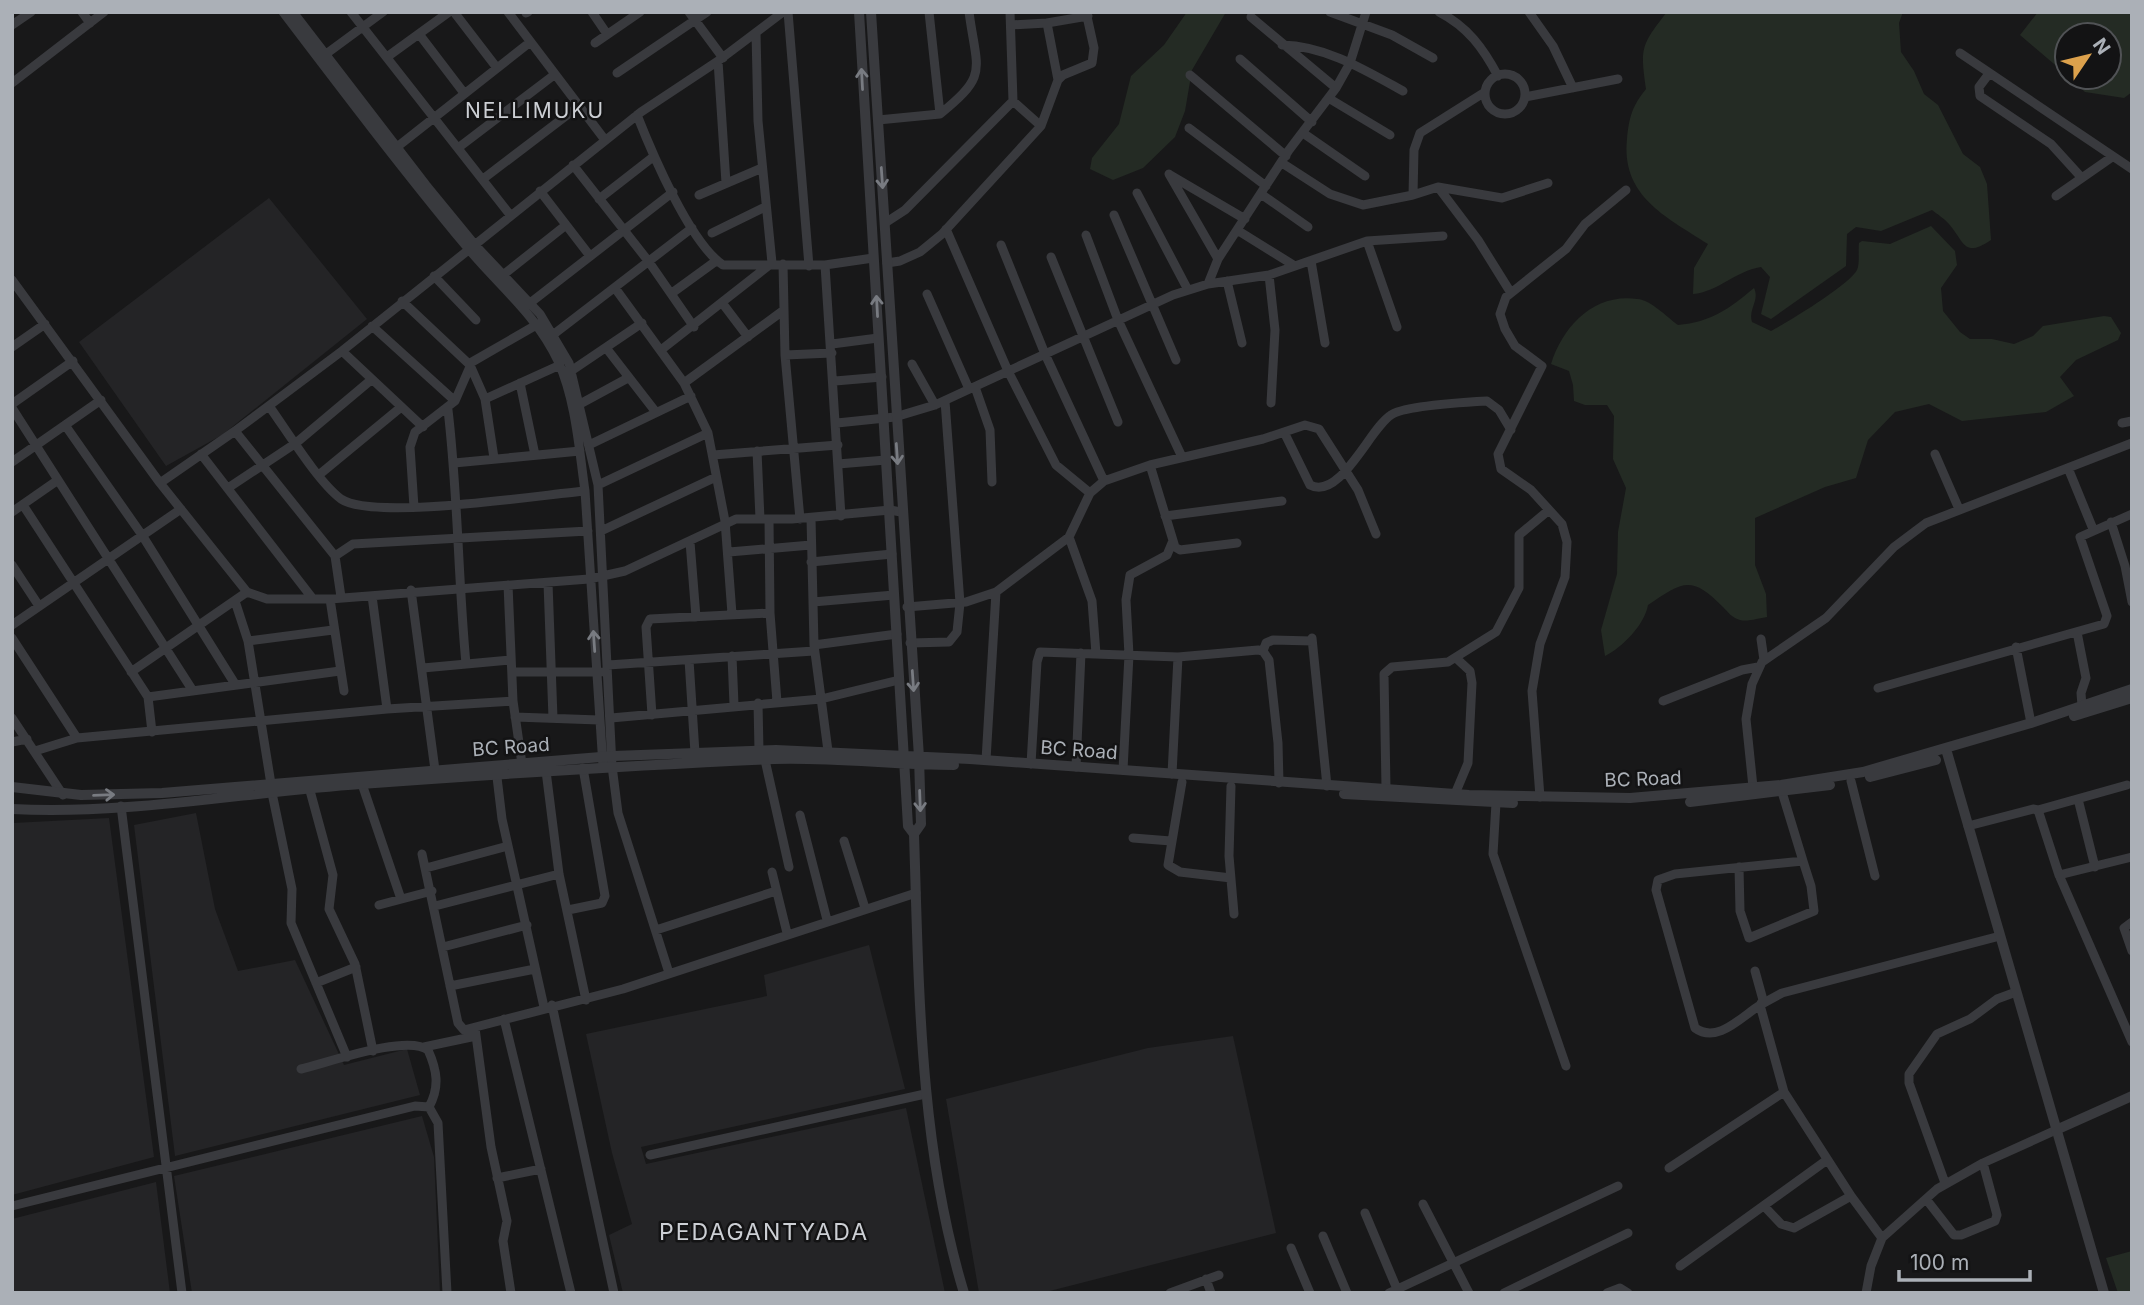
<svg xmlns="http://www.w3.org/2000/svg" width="2144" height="1305" viewBox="0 0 2144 1305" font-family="Inter,sans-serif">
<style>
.built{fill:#242426}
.grass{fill:#242b24}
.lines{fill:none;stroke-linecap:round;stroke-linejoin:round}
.minor{stroke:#393a3e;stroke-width:9}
.tertiary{stroke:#393a3e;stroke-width:10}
.oneway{stroke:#787b81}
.labels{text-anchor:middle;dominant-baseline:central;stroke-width:5;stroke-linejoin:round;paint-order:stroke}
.street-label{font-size:19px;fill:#abb0b7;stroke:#131314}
.neighbourhood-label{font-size:21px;letter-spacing:2px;fill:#cccfd4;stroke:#131314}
.quarter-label{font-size:23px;letter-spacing:2px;fill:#cccfd4;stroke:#131314}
</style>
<rect width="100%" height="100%" fill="#181819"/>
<path class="built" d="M269,198L367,319L222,435L166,466L79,342Z
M196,813L215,909L238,971L295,960L344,1065L407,1049L420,1095L175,1156L134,825Z
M109,818L154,1157L12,1195L13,823Z
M869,945L905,1089L641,1147L646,1164L906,1108L945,1293H623L609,1235L632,1224L612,1153L586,1034L767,996L764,975Z
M1233,1036L1276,1233L1042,1293H979L946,1099L1148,1048Z
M422,1116L434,1157L440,1293H192L174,1176Z
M156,1182L170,1293H12V1219Z"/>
<path class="grass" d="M1187,12H1226L1192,70L1185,111L1175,137L1143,168L1113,180L1090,169L1092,158L1119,124L1131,76L1164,45Z
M1667,12H1903L1899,23L1901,52L1914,71L1924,94L1938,105L1963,154L1980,167L1987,184L1991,240C1964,258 1965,243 1949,224C1945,219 1937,214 1932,210L1881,231L1856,227L1847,234L1846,266L1771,319L1761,314L1770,277L1761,267C1735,271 1718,292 1693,294L1694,268L1708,244C1666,217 1621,196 1627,139C1629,118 1632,106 1646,89C1640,48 1641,45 1667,12Z
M2038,12H2132V92L2124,98L2085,92L2069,77H2109V35H2067V75L2020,35Z
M1931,226L1955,251L1957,265L1941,288L1943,311L1960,332L1970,339H1992L2014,344L2033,336L2043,326L2104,316L2111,317L2121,333L2118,340L2076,360L2060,377L2074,396L2046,412L1962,421L1929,404L1895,412L1868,440L1856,478L1825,487L1755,518V565L1766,594L1767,617C1759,618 1748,622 1740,620C1732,618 1728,612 1723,607C1691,574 1682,582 1648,605C1645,624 1622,648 1605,656L1601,630L1617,574L1618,532L1626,488L1613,459L1614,416L1607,405H1585L1574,401L1573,385L1569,371L1551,364C1563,326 1594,293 1637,299C1651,300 1667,317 1678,325C1711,322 1729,309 1754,288C1760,300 1748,309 1752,322L1771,331C1788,322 1849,285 1857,270C1860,263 1858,251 1859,243L1862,241L1890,244Z
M2132,1251V1293H2118L2106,1258Z"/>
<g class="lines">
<path class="minor" d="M82,12L90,23
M283,12C343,91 403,170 466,246C498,285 537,315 558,361C576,401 579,449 585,491L603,766
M293,12L426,185L476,246L540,314L569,363L598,485L612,766L618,813L669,973
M351,12L511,216
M454,12L497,68
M508,12L605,140
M592,12L607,34
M689,12L723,58
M788,12L809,266
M1330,12L1392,35L1433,58
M1439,12C1468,27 1483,48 1498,76
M1529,12L1553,46L1573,88
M526,13L528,12
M1251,17L1336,88
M1047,23L1088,16
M12,25L31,12
M1011,25L1047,23L1058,80
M419,34L464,93
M595,43L640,12
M1282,45C1326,46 1365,70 1403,91
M1960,53L2132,169
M326,54L383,12
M387,57L449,12
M1240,59L1312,122
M718,61L726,183
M617,73L707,12
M1485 94a20 20 0 1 1 40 0a20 20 0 1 1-40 0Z
M1190,75L1286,156
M1988,75L1979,87L1980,96L2051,144L2081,177
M12,83L104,12
M1525,97L1618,79
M1330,99L1390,135
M1013,101L1041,126
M940,114C989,74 977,72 969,12
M637,115C652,153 690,243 723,265H825L873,258
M878,120L940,114L929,12
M1189,128L1266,186
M1303,133L1365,176
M397,147L529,43
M458,148L554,75
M1282,163L1330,194L1363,205L1413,195L1438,187L1502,198L1548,183
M573,165L649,262L694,327
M1169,174L1218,259
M1170,175L1245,219
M483,179L579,106
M1438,187L1478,240L1511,293
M540,191L590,256
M1137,193L1188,290
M1261,194L1308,227
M699,195L762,168
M1413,195L1414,150L1420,133L1485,92
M2056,196L2112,157
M599,199L653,157
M1114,215L1176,360
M885,223L905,210L1013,101L1010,12
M946,229L1008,371L1056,465L1090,493
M1237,230L1295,266
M712,233L765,207
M1086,235L1118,320L1182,457
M1367,241L1443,236
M1001,245L1045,354L1104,481
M1051,257L1118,422
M1311,261L1325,343
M887,263L900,261L920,252L942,234L1041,126L1058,80L1063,75L1092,63L1094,48L1086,12
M783,264L785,355L800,519
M825,265L841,516
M503,275L566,225
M1269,275L1275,330L1271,403
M434,276L476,320
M12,280L160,483L247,592L267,599H330L589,579L625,571L736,519H792L890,510L901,512
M1227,281L1242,343
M1208,284L1218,259L1289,150L1336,88L1350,63L1366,12
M615,288L684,383L708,433L725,521L732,614
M672,293L716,261
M927,294L969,389
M402,301L470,365L485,399L494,458
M530,303L673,192
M723,304L748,337
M372,326L455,401
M554,334L692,228
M832,344L878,338
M12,347L45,324
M607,349L655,411
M661,350L772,263L758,121L756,33
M342,351L423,427
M785,355L832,353
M912,364L935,405
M571,371L642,323
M835,381L882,377
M520,383L535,455
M684,383L784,310
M975,387L990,430L992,482
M485,399L560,365
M12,404L73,361
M580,404L628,378
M269,406C287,431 318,482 341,499C373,521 540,495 585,491
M12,408L193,691
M448,410C458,494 458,579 466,664
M837,423L895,417L935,405L1173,295L1208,284L1269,275L1367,241L1397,327
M2122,423L2132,421
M65,425L142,535L235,684
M235,431L335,556L341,597
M1284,432L1310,485C1340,501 1370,428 1391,415C1403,406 1469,402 1487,401L1499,410L1511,430
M591,444L691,396
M757,451L760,519
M201,454L313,599
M1935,454L1959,509
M713,455L838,445
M12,462L101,400
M454,463L580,451
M838,464L886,460
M1150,465L1175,547L1180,550L1237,543
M2068,468L2093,529
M320,474L400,408
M160,483L235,431L342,351L641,112L718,61L783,12
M598,485L708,433
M228,488L296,443L371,380
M23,505L148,697L152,732
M414,507L410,447L415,432L455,401L472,362L538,324
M12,512L58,480
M1165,516L1282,501
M811,518L814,645L828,751
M769,519L770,613L777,702
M2111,522L2125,566L2132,602
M601,531L716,477
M1069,537L1092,601L1096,654
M690,542L696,617
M729,552L811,545
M335,556L353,544L588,531
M811,562L892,554
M12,565L39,606
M548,583L553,718
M508,585L513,701L522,764
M411,590L435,770
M372,596L387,709
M330,599L344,691
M235,601L248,641L271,784
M813,602L894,595
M907,607L966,602L996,592L1069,537L1090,493L1104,481L1150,465L1263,439L1305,425L1319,429L1358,490L1376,534
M12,625L181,509
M2077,632L2086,678L2081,693L2082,706
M12,638L77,738
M1312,638L1327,786
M1761,639L1764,660
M248,641L333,630
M910,643L949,642L957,632L960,603L945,401
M814,645L897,634
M2016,647L2031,723
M1263,651L1266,643L1273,640L1312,641
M732,656L734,705
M689,660L695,753
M608,665L814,651
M423,668L511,660
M131,672L247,592
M512,672H601
M1878,688L2104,624L2107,616L2080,537L2132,514
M148,697L340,671
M1663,701L1742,670L1758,667
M758,703L759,751
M652,715L646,627L650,619L770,613
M515,717L599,720
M12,718L63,795
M611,718L821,699L899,680
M12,742L27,739
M35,751L77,738L387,709L513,701
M765,760L789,867
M986,760L996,592
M1031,764L1037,662L1040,652L1178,657L1258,650L1263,651L1269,660L1278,743L1279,783
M1076,767L1081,653
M496,769L502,819L544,1007
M1123,770L1129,655L1126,600L1130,575L1167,555L1172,543
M546,771L559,874L586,1000
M1172,774L1178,657
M1851,781L1875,876
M1182,782L1168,865L1180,872L1231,878
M362,784L401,899
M1231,786L1229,856L1234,914
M309,787L333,875L329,909L355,964L373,1051
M1753,787L1746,719L1752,684L1762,662L1826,618L1894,547L1926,523L2132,443
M1386,788L1384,674L1392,667L1448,662L1496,632L1519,588V535L1549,510
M1782,792L1803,861L1675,874L1658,880L1656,890L1695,1028C1717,1044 1740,1018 1760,1005L1784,1092L1851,1196L1882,1238
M272,793L292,889L291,923L347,1057
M1455,794L1468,763L1472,683L1470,671L1456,658
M1540,797L1532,691L1540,644L1565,577L1567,542L1562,524L1531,490L1501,469L1498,454L1542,366L1515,346L1505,329L1500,314L1506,297L1566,249L1585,224L1626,190
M2078,799L2095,867
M1496,803L1493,854L1566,1066
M121,806L182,1293
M2038,810L2127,785
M800,815L827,920
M1968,826L2033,809L2038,810L2059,875L2132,857
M1133,838L1171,841
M844,841L865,908
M422,854L458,1023L464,1030L623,989L916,893
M1739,867L1740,911L1749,938L1814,911L1811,886L1803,861
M426,868L508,846
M772,872L787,933
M2059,875L2132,1042
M379,905L432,891
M435,906L559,874
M568,910L602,903L605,896L583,768
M2132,922L2124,928L2132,951
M656,930L776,891
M443,947L527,925
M1755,971L1763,1000L1760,1005
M316,983L356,967
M450,986L535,969
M552,1005L614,1293
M1760,1005L1782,993L2000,936
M504,1019L571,1293
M475,1028L491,1147L507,1221L503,1241L511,1293
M424,1047L476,1036
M301,1069C327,1063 407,1034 428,1050C437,1070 440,1087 429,1107
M650,1155L925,1094
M1669,1168L1784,1092
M497,1178L541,1169
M1945,1183L1909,1083V1074L1937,1034L1970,1019L1997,999L2016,992
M1926,1199L1954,1235H1961L1995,1221L1997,1215L1983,1163
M1423,1204L1469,1293
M12,1206L415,1106L429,1107L438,1123L447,1293
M1764,1206L1781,1224L1794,1228L1851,1196
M1365,1213L1397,1289
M1323,1236L1347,1293
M1291,1248L1310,1293
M1680,1266L1827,1160
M1206,1279L1211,1293
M1170,1293L1219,1275
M1389,1293L1618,1186
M1504,1293L1628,1233
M1607,1293L1620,1288L1628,1293
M1866,1293L1871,1266L1882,1238L1937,1189L1983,1163L2056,1130"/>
<path class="tertiary" d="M859,12L908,826L914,834C919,988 919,1145 964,1293
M871,12L919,757L921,824L914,834
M2074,716L2132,698
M1946,749L2104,1293
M1870,777L1936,760
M12,787L81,795L162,793L613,756L776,750L970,759L1469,795L1630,798L1781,785L1863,772L2031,723L2132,689
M1344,794L1513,803
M1690,802L1830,785
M12,809C129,815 245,792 361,784C499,774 636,765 774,759C834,757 894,765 954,765
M2056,1130L2132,1096"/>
</g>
<defs><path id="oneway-shaft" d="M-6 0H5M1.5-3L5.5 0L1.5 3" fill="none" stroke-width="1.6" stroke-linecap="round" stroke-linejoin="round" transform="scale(1.75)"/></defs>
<g class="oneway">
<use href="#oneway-shaft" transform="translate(862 79) rotate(-93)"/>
<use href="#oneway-shaft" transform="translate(882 178) rotate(86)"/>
<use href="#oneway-shaft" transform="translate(877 306) rotate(-93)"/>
<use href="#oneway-shaft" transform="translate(897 454) rotate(86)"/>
<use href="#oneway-shaft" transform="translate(594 641) rotate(-94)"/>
<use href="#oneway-shaft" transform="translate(913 681) rotate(86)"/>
<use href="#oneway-shaft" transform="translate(104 795) rotate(-2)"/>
<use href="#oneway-shaft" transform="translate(920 801) rotate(88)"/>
</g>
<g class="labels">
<g class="street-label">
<text transform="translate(511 747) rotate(-4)">BC Road</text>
<text transform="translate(1079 750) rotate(4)">BC Road</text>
<text transform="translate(1643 779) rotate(-2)">BC Road</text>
</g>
<g class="neighbourhood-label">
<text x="535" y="110">NELLIMUKU</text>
</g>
<g class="quarter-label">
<text x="764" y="1232">PEDAGANTYADA</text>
</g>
</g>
<rect width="2144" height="1305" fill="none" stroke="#abb0b7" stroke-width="28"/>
<g transform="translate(2088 56) rotate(55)"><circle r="33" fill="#131314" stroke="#505255" stroke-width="2"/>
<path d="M0-5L12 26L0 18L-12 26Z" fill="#dca14c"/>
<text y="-10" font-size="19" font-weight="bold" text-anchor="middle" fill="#abb0b7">N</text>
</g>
<path d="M1899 1270v10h131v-10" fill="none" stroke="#abb0b7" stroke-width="3.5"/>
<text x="1910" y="1270" font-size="21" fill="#abb0b7" stroke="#131314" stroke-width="5" paint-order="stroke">100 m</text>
</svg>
